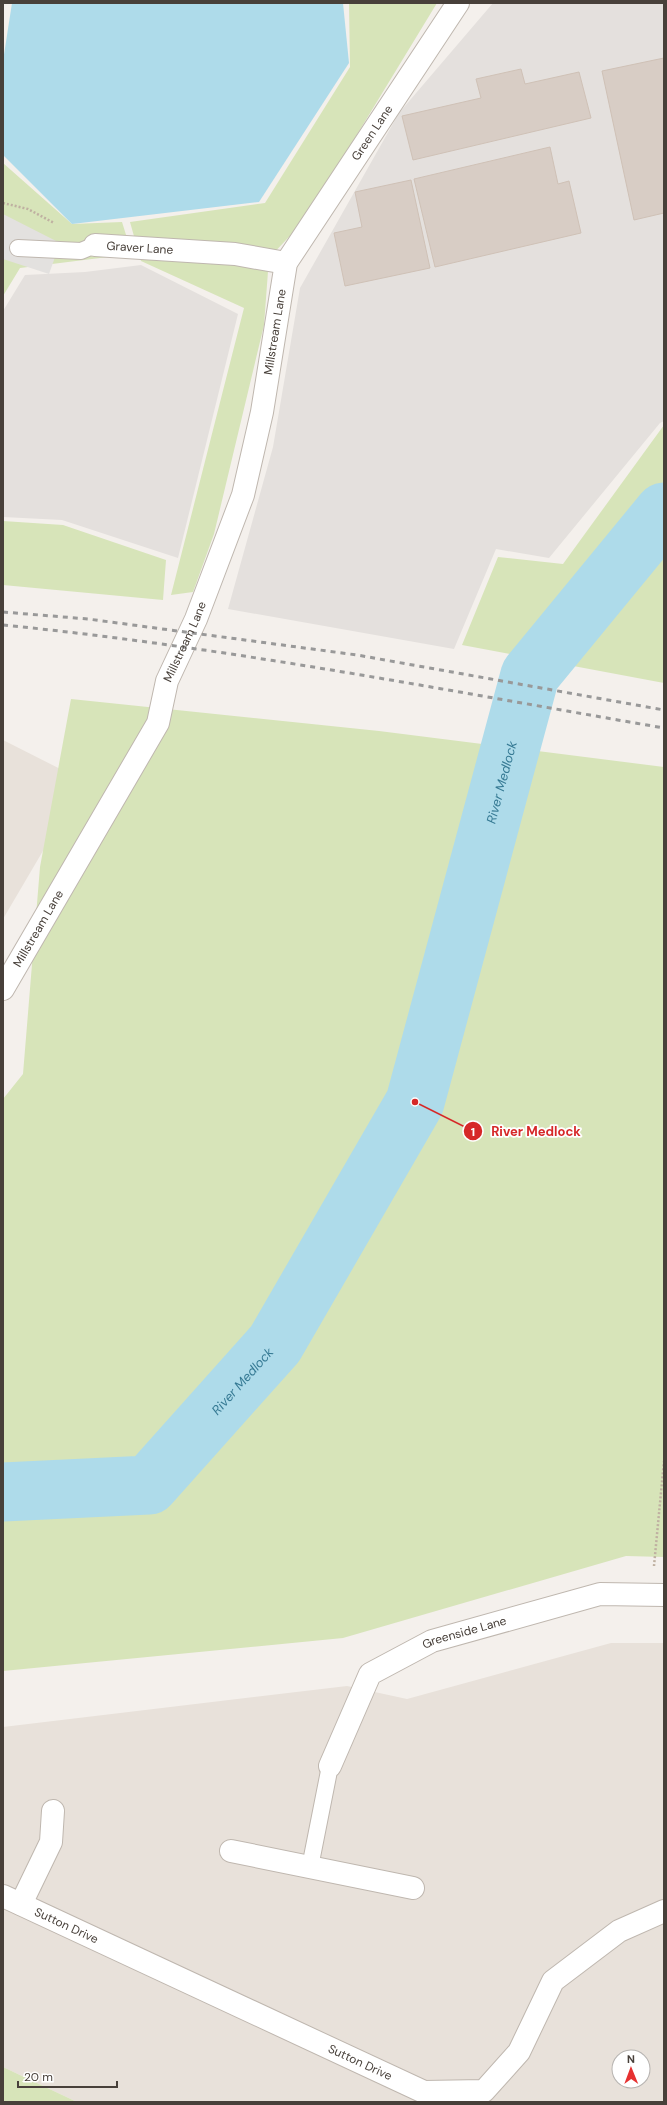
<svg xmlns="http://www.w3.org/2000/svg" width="667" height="2105" viewBox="0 0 667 2105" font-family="'DM Sans',sans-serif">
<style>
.residential{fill:#e8e1da;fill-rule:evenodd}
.industrial{fill:#e4e0dd}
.green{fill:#d7e4b9}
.parking{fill:#e3e1df}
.water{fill:#aedbea}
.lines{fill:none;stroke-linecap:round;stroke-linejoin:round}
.river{stroke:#aedbea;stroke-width:59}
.building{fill:#d8cdc5;stroke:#cfc1b6}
.service-casing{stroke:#bfb7af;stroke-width:18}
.minor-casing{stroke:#bfb7af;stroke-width:24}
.tertiary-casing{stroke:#bfb7af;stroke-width:24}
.path{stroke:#bfb0a1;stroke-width:2.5;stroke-dasharray:2 2;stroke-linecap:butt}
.service{stroke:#fff;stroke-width:16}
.minor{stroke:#fff;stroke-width:22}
.tertiary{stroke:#fff;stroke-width:22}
.rail{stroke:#999;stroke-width:3;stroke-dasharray:5 5;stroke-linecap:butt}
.labels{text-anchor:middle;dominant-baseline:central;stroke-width:3.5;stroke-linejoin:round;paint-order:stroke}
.street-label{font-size:12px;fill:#48403a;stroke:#fff}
.water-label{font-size:13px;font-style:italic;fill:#367a94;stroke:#fff}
.leader{fill:none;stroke:#d62828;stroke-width:1.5}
.callout-dot{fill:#d62828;stroke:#fff;stroke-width:1.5}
.mark-label{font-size:12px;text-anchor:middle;font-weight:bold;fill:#fff}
.callout-label{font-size:13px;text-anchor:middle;font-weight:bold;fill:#d62828;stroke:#fff;stroke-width:3.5;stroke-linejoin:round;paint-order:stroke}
</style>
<rect width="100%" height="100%" fill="#f4f0ec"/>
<path class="residential" d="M3,740L84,781L3,919Z
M611,1643H664V2102H77L3,2067V1727L347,1686L407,1699ZM619,2057H643V2081H619Z"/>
<path class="industrial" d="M493,3H664V421L660,423L549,558L496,549L454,649L228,609L273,447L300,288L399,113Z
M141,265L238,314L178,558L62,520L3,517V311L25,275L85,272Z"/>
<path class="green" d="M349,3H437L305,220L269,258L264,325L214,534L193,592L171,595L244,308L141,261L130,222L265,203L350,67Z
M3,163L72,224L122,222L132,254L20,268L3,296Z
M664,425V683L462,645L498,557L563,564Z
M3,521L63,525L166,560L163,600L3,585Z
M71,699L379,731L664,767V1557L626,1556L343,1638L3,1671V1099L23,1074L40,867Z
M3,2067L77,2102H3Z"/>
<path class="parking" d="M3,214L60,243L49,274L3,259Z"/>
<path class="water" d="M12,3H343L349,63L259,202L72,224L3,155V61Z"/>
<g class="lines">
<path class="river" id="s1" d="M3,1492L149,1485L275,1344L415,1102L530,675L664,512"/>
</g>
<path class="building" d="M664,58V213L634,220L602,71Z
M521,69L525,84L579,72L591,118L413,160L402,116L481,98L476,79Z
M550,147L558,184L569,181L581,233L435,267L414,179Z
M411,180L430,268L345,286L334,233L362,227L355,192Z"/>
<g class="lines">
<g class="service-casing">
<path id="service" d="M18,248L81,251L95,245
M310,1867L330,1766"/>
</g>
<g class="minor-casing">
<g id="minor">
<path id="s2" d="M95,245L235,254L286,263"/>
<path id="s3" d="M330,1766L370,1674L432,1641L600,1594L664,1595"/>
<path d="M231,1851L413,1888"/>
<path id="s4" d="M3,1896L424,2092L484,2091L519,2052L553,1981L619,1931L664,1911"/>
<path d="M21,1904L51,1842L53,1811"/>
</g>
</g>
<g class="tertiary-casing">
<g id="tertiary">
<path id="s5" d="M3,989L158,723L167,681L196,619L243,495L262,412L286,263L458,3"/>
</g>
</g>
<path class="path" d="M3,203L28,209L54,223
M654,1566L664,1461"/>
<use href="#service" class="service"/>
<use href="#minor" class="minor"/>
<use href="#tertiary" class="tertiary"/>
<path class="rail" d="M3,612L88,619L357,655L664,710
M3,625C225,647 444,690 664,728"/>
</g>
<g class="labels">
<g class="street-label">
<text stroke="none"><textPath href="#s5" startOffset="944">Green Lane</textPath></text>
<text stroke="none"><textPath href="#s2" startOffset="45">Graver Lane</textPath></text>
<text stroke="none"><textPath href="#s5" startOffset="718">Millstream Lane</textPath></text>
<text stroke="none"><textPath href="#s5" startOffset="394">Millstream Lane</textPath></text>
<text stroke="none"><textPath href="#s5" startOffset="70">Millstream Lane</textPath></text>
<text stroke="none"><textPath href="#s3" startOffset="204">Greenside Lane</textPath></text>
<text stroke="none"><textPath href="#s4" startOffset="70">Sutton Drive</textPath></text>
<text stroke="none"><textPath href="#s4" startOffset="394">Sutton Drive</textPath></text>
</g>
<g class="water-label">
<text stroke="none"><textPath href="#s1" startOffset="946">River Medlock</textPath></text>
<text stroke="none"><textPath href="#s1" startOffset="286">River Medlock</textPath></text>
</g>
</g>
<path class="leader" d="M415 1102L473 1131"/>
<g class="callout-dot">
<circle cx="415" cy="1102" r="4"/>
<circle cx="473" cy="1131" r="10"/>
</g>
<g class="mark-label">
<text x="473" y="1136">1</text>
</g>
<g class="callout-label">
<text x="536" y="1136">River Medlock</text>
</g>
<rect width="667" height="2105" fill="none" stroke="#48403a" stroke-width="8"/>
<g transform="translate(631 2069) rotate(359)"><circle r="19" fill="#ffffff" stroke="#b6b3b0"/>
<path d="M0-3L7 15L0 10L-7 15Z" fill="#e63131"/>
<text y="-6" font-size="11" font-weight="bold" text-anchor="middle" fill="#48403a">N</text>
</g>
<path d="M18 2081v6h99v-6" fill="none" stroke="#48403a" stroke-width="2"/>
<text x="24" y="2081" font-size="12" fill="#48403a" stroke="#ffffff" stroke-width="3" paint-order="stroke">20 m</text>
</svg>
